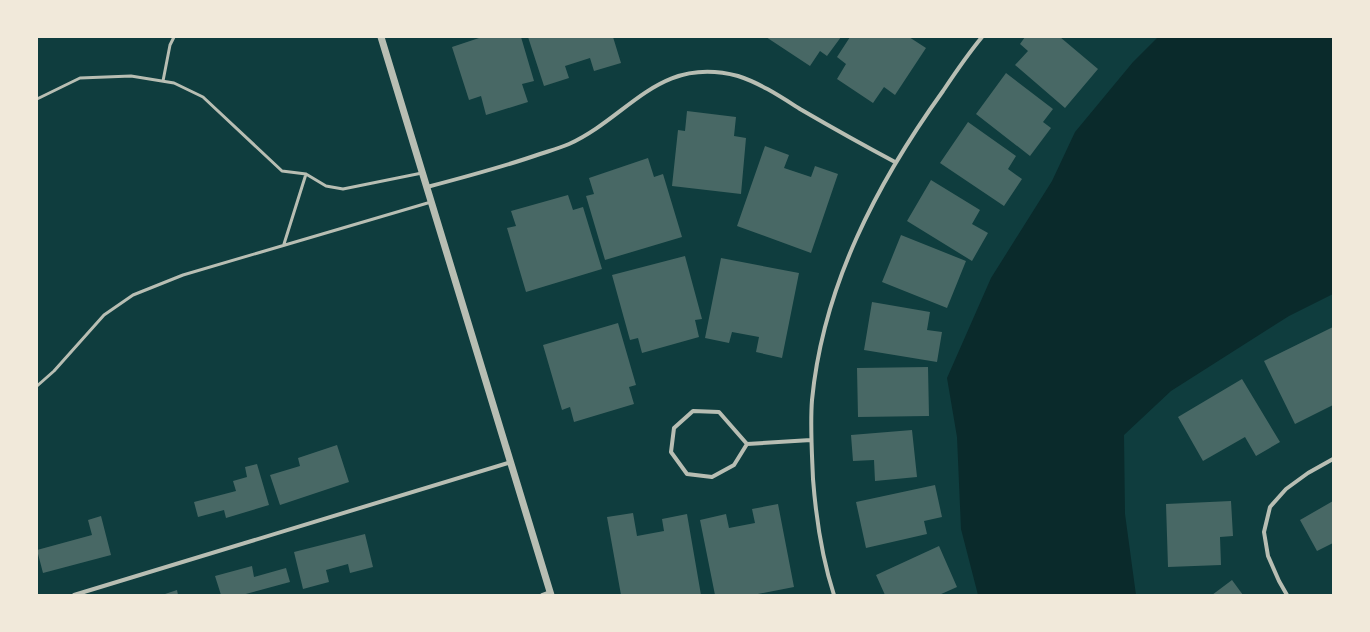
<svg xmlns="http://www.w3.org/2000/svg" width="1370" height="632" viewBox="0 0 1370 632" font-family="Karla,sans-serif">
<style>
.water{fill:#0a2a2b}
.building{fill:#486865}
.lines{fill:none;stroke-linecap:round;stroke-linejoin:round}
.service{stroke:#b8beb3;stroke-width:3}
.minor{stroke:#b8beb3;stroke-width:4}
.tertiary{stroke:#b8beb3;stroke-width:7}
</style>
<rect width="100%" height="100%" fill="#0f3d3e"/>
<path class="water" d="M1158,37H1333V294L1289,316L1171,391L1124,435L1125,514L1136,595H978L961,529L957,437L947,378L991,278L1052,181L1075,132L1133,62Z"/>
<path class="building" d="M482,37H521L534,81L522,84L528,102L486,115L481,96L469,100L452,47Z
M528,37H613L621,63L594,71L590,58L565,66L569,78L544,86Z
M766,37H841L827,56L820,51L810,66Z
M850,37H909L926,48L895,95L884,87L873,103L837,79L846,64L837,57Z
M1025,37H1060L1098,69L1065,108L1015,65L1028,51L1020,44Z
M1006,73L1053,109L1043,122L1051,128L1030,156L976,114Z
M687,111L736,117L734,136L746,138L741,194L672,186L678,130L685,131Z
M968,122L1016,156L1008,169L1022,179L1004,206L940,163Z
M765,146L789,155L784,168L811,177L815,166L838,174L811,253L737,226Z
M648,158L654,177L663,174L682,237L605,260L586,196L594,194L589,178Z
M931,180L980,210L972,224L988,233L972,261L907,221Z
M568,195L573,210L583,207L602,269L526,292L507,228L516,226L511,211Z
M901,235L966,261L947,308L882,282Z
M685,256L702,319L695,320L699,337L642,353L638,338L630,340L612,275Z
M721,258L799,273L782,358L756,352L759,337L732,332L729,343L705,338Z
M872,302L930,312L927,330L942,332L937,362L864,350Z
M618,323L636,385L629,387L634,404L574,422L570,407L562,410L543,345Z
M1333,327V405L1295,424L1264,361Z
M928,367L929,416L858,417L857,368Z
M1242,379L1280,442L1256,456L1245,437L1203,461L1178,417Z
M912,430L917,477L875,481L874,460L853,461L851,435Z
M337,445L349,482L280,505L270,475L300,466L298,458Z
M257,464L269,505L226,518L224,510L198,517L194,502L236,491L233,481L247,477L245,467Z
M935,485L942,517L924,521L927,534L866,548L856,502Z
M1231,501L1233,536L1220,537L1221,565L1168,567L1166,504Z
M1333,501V543L1317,551L1300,520Z
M778,504L794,587L753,595H715L700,520L726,514L729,528L755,523L752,509Z
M633,513L637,536L664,531L662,519L687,514L701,595H621L607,517Z
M101,516L111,555L43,573L37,550L92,535L88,520Z
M365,534L373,567L350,573L348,564L326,570L329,582L303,589L294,552Z
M939,546L957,587L939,595H885L876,575Z
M252,566L254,577L286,568L290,582L242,595H221L215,576Z
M1232,580L1243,595H1212Z
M177,590L178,595H162Z"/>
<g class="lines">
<path class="service" d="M163,81L170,45L174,37
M37,99L80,78L131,76L174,83L203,97L282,171L306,174L326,186L343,189L422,173
M284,244L306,174
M37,386L54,371L104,315L133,295L183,275L431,202"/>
<path class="minor" d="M427,187C465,177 503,167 540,154C549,151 560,148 569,144C630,116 659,55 738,76C760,83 781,97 800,109C831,127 863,145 895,162
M693,411L719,412L747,444L734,465L712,477L687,474L671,452L674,428Z
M747,444L811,440
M74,595L511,462
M542,595L550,592
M834,595C822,558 816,518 813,479C812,453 810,426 812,400C823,286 877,183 943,91C955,73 968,54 982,37
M1287,595L1279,581L1268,556L1264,532L1270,507L1286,489L1308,473L1333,459"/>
<path class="tertiary" d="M381,37L551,595"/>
</g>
<rect width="1370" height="632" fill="none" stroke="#f1e9da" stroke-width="76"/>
</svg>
